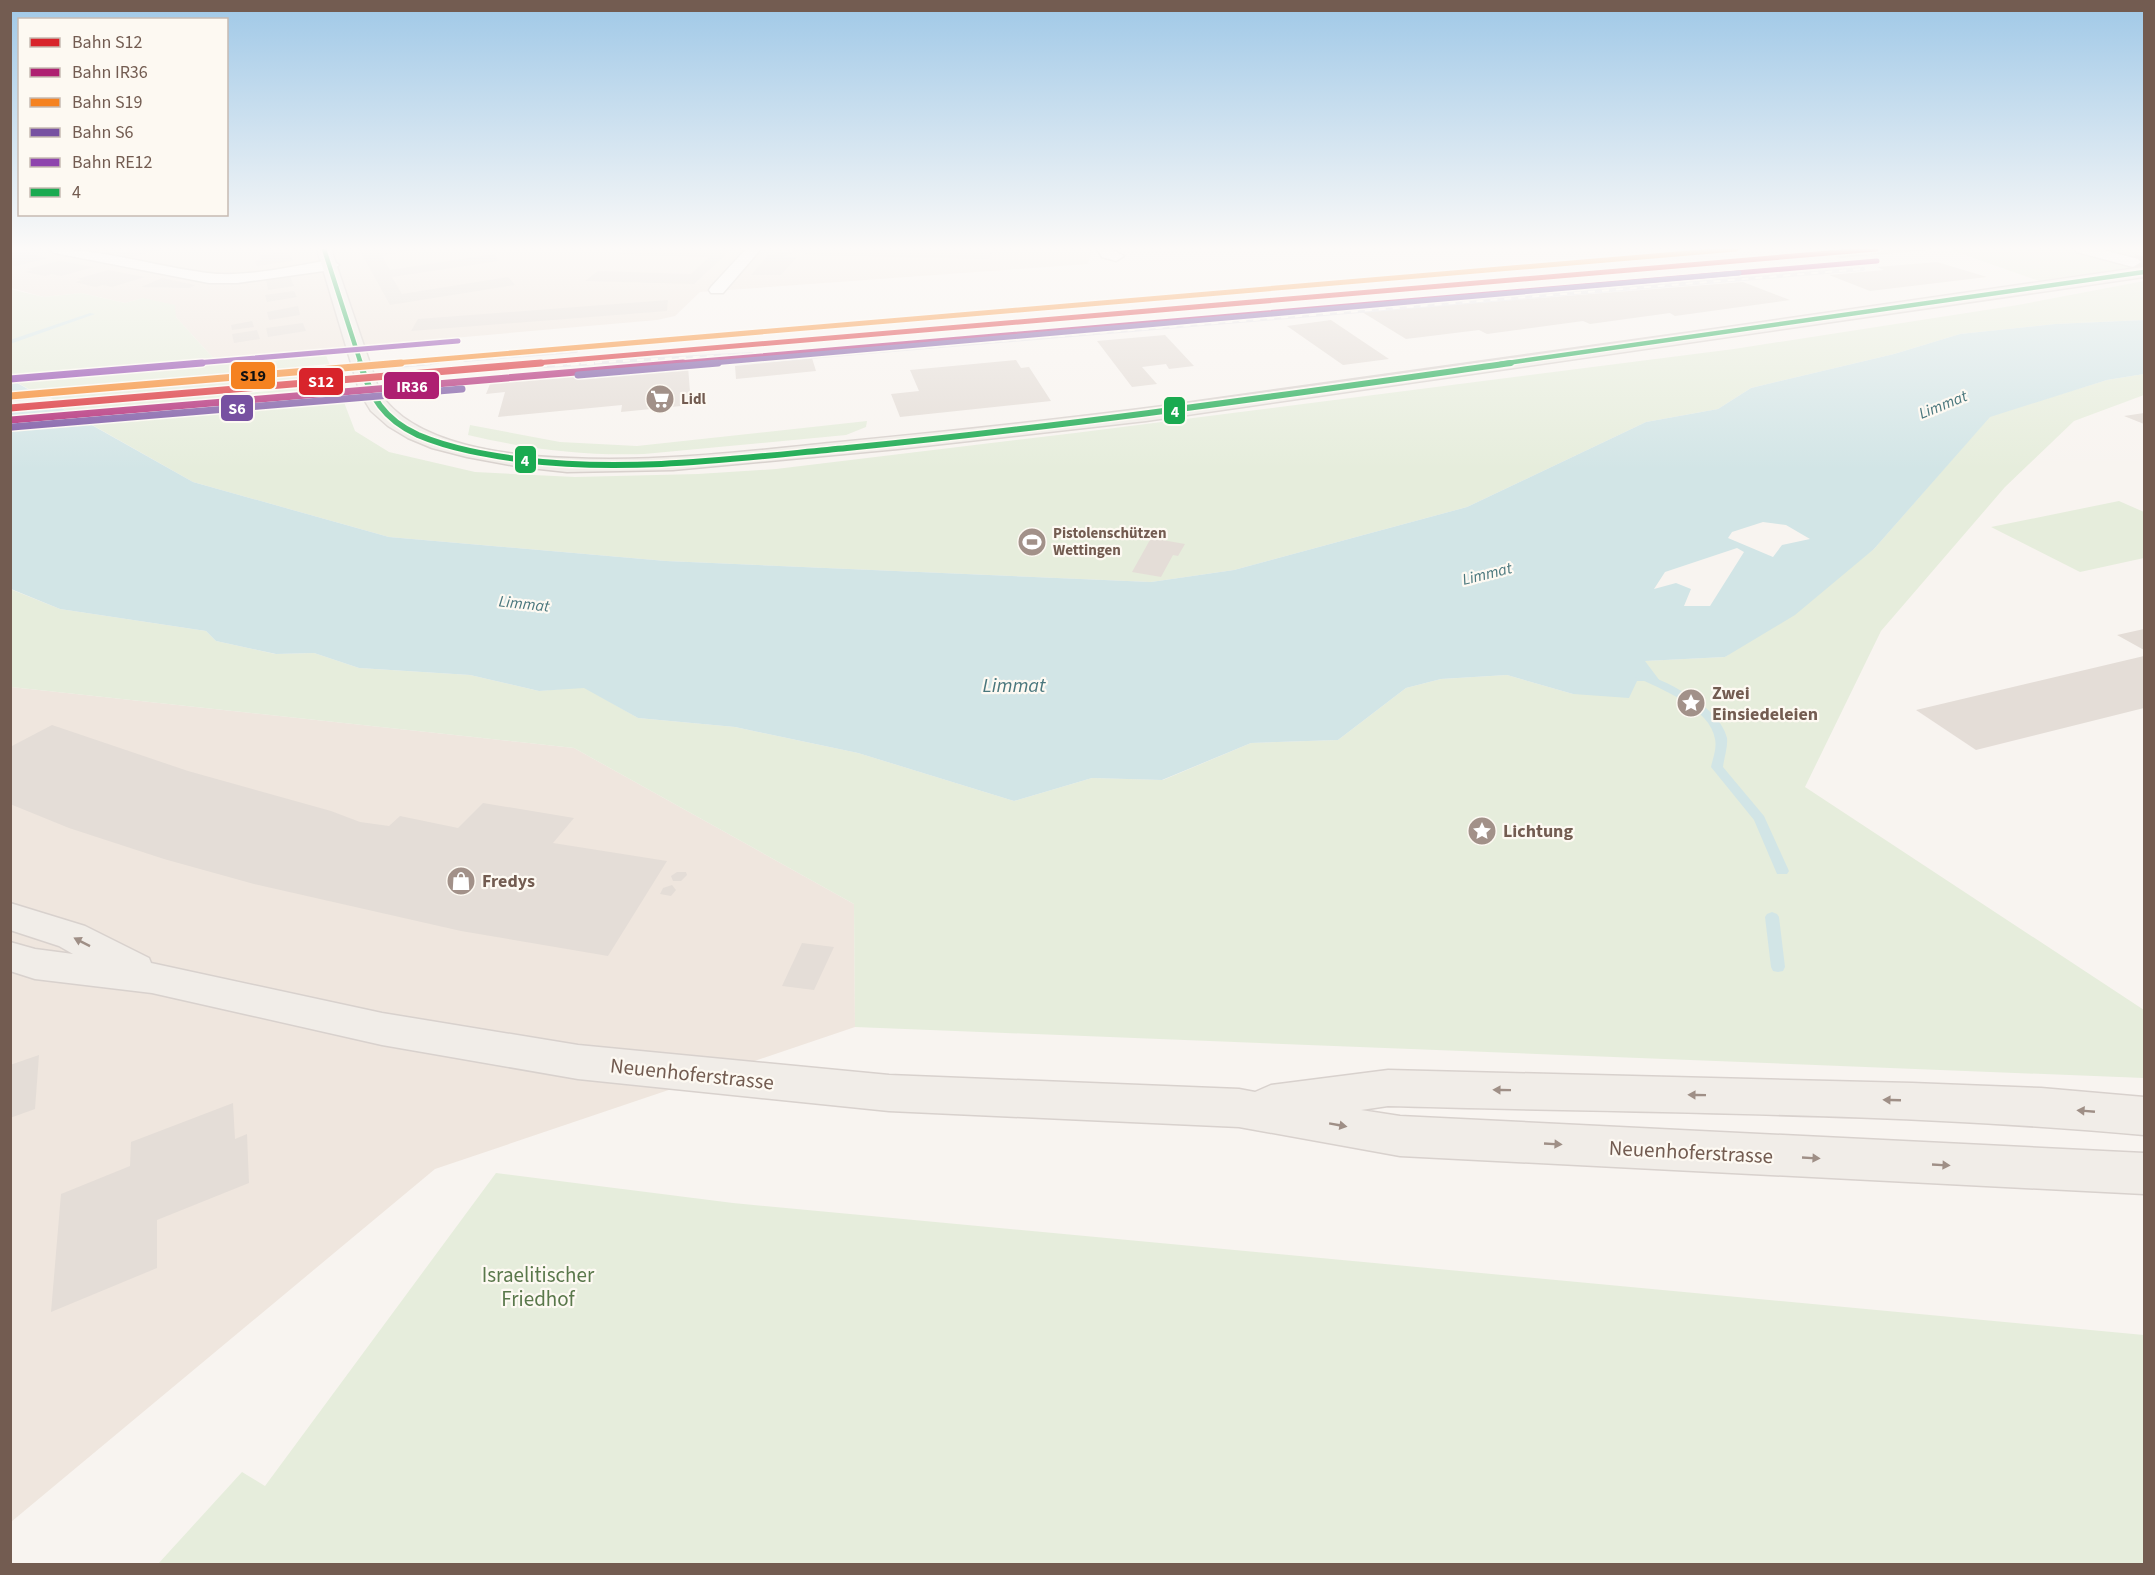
<svg xmlns="http://www.w3.org/2000/svg" width="2155" height="1575" viewBox="0 0 2155 1575" font-family="'Source Sans 3',sans-serif">
<style>
.residential{fill:#efe6de}
.green{fill:#e6eddc}
.water{fill:#d2e5e6;fill-rule:evenodd}
.pier{fill:#f8f4f0}
.lines{fill:none;stroke-linecap:round;stroke-linejoin:round}
.stream{fill:#d2e5e6;fill-rule:evenodd}
.building{fill:#e4ddd7}
.minor-tunnel{stroke:#d7cec8;stroke-width:16;stroke-dasharray:16 8;stroke-linecap:butt}
.minor-casing{stroke:#d5d0cb;stroke-width:3}
.major-casing{stroke:#d8d1cd;stroke-width:3}
.minor{fill:#fefdfd;fill-rule:evenodd}
.major{fill:#f1ede8;fill-rule:evenodd}
.rail-far1-casing{stroke:#e5e3e6;stroke-width:4}
.rail-casing{stroke:#e5e3e6;stroke-width:4.5}
.rail-far1{stroke:#fdf9f2;stroke-width:2;stroke-dasharray:7;stroke-linecap:butt}
.rail{stroke:#fdf9f2;stroke-width:3;stroke-dasharray:8;stroke-linecap:butt}
.bus-1-far1-casing{stroke:#fdf9f2;stroke-width:7}
.bus-1-casing{stroke:#fdf9f2;stroke-width:9}
.bus-1-far1{stroke:#1aaa50;stroke-width:4.5}
.bus-1{stroke:#1aaa50;stroke-width:6}
.rail-1-far1-casing{stroke:#fdf9f2;stroke-width:8}
.rail-1-casing{stroke:#fdf9f2;stroke-width:10}
.rail-2-far1-casing{stroke:#fdf9f2;stroke-width:8}
.rail-2-casing{stroke:#fdf9f2;stroke-width:10}
.rail-3-far1-casing{stroke:#fdf9f2;stroke-width:8}
.rail-3-casing{stroke:#fdf9f2;stroke-width:10}
.rail-4-far1-casing{stroke:#fdf9f2;stroke-width:8}
.rail-4-casing{stroke:#fdf9f2;stroke-width:10}
.rail-5-far1-casing{stroke:#fdf9f2;stroke-width:8}
.rail-5-casing{stroke:#fdf9f2;stroke-width:10}
.rail-1-far1{stroke:#d8242b;stroke-width:5}
.rail-1{stroke:#d8242b;stroke-width:7}
.rail-2-far1{stroke:#ae2071;stroke-width:5}
.rail-2{stroke:#ae2071;stroke-width:7}
.rail-3-far1{stroke:#f58220;stroke-width:5}
.rail-3{stroke:#f58220;stroke-width:7}
.rail-4-far1{stroke:#7751a1;stroke-width:5}
.rail-4{stroke:#7751a1;stroke-width:7}
.rail-5-far1{stroke:#8e44ad;stroke-width:5}
.rail-5{stroke:#8e44ad;stroke-width:7}
.oneway{fill:#9f8f86}
.labels{text-anchor:middle;dominant-baseline:central;stroke-width:4.5;stroke-linejoin:round;paint-order:stroke}
.far-poi-label{font-size:15px;font-weight:bold;fill:#735c51;stroke:#fdf9f2;text-anchor:start}
.far-water-label{font-size:16px;font-style:italic;fill:#4a777d;stroke:#fdf9f2}
.poi-label{font-size:18px;font-weight:bold;fill:#735c51;stroke:#fdf9f2;text-anchor:start}
.water-label{font-size:20px;font-style:italic;fill:#4a777d;stroke:#fdf9f2}
.near-street-label{font-size:21px;fill:#735c51;stroke:#fdf9f2}
.near-park-label{font-size:21px;fill:#5a784b;stroke:#fdf9f2}
.line-badge{stroke:#fdf9f2;stroke-width:2}
.badge-label{font-size:16px;text-anchor:middle;font-weight:bold;fill:#fff}
.pale-badge-label{font-size:16px;text-anchor:middle;font-weight:bold;fill:#111}
</style>
<rect width="100%" height="100%" fill="#f8f4f0"/>
<path class="residential" d="M10,249H1092L1088,264L700,292L675,316L657,320L214,359L176,317L143,298L125,303L81,293L44,297L11,288Z
M11,687L574,748L854,904L855,1027L435,1169L11,1522Z"/>
<path class="green" d="M1964,249H2144V268L2042,282L1951,250Z
M2144,281V320L2055,324L1960,334L1894,354L1751,388L1718,409L1646,422L1467,507L1234,570L1151,582L666,561L389,537L193,482L11,379L10,289L44,297L81,293L125,303L143,298L175,305L176,317L214,359L324,350L355,431L389,452L475,472L575,477L698,474L776,469L1075,433L1734,349L2018,305Z
M2144,374V395L2074,421L2005,487L1881,631L1805,787L2144,1010V1078L855,1027L854,904L574,748L11,687L10,589L60,609L206,631L216,641L275,654L314,653L359,668L470,675L539,691L584,687L638,718L735,727L858,753L1014,801L1092,778L1163,780L1251,743L1338,740L1406,688L1441,679L1507,675L1573,694L1644,661L1725,657L1874,549L1990,416L2107,380Z
M867,421L866,427L846,435L644,454C585,456 526,449 468,435L470,425L560,442L637,446Z
M2119,501L2144,512V558L2080,572L1991,527Z
M496,1173L733,1203L2144,1335V1564H158L242,1472L265,1486Z"/>
<path class="water" d="M2144,320V374L2107,380L1990,417L1874,549L1795,615L1725,657L1645,661L1660,681H1637L1629,698L1573,694L1507,675L1441,679L1406,688L1338,740L1251,743L1162,780L1092,778L1014,801L858,753L735,727L638,718L584,688L539,691L470,675L359,668L314,653L276,654L216,641L206,631L60,609L11,589L10,379L193,482L389,537L666,561L1151,582L1234,570L1467,507L1646,422L1718,409L1751,388L1894,354L1960,334L2055,324ZM1763,522L1786,525L1810,539L1782,545L1773,557L1728,538L1732,532ZM1737,548L1744,552L1710,606H1684L1691,589L1676,583L1654,589L1665,572Z"/>
<path class="pier" d="M36,390L67,407L11,412V392Z"/>
<g class="lines">
<path class="stream" d="M90,313L95,314L10,344V340Z
M1639,672C1666,680 1721,708 1727,738C1728,747 1724,758 1723,767L1764,816L1789,871L1787,874H1777L1754,820L1711,767C1713,758 1717,748 1715,739C1711,709 1660,688 1635,677L1634,675L1635,673Z
M1772,912L1777,914L1779,917L1785,967L1783,971L1778,972L1773,971L1771,967L1765,917L1767,914Z"/>
</g>
<path class="building" d="M137,249H160V250L132,257L117,254Z
M372,249H419L382,256L390,270L494,254L499,261L392,277L402,294L508,277L515,285L390,305L360,251Z
M626,249H732L694,284L585,281L598,271L691,274L709,257L618,255Z
M805,249H872L992,251L989,259L802,255L805,253H794L784,257H797L781,275H751L768,255Z
M1901,249L1931,250L1840,258L1832,255Z
M16,251L49,258L16,266L10,265V253Z
M288,251L293,261L257,266L255,261L261,260L260,255Z
M59,261L94,267L61,276L52,274L45,276L25,272L33,270L27,269Z
M1937,262L1987,277L1870,291L1829,275L1884,270L1877,267Z
M108,270L145,277L112,287L103,285L95,287L75,282L83,280L77,279Z
M290,276L294,286L268,290L266,279Z
M162,278L195,285L190,288L141,287Z
M1743,282L1790,300L1675,316L1670,313L1590,324L1583,321L1487,334L1479,330L1406,339L1362,312Z
M294,291L297,297L267,302L265,295Z
M668,300L667,311L411,331L418,319Z
M298,306L300,315L269,320L267,312Z
M1331,320L1389,359L1343,365L1287,326Z
M252,321L254,327L232,330L231,325Z
M303,323L306,331L268,337L266,328Z
M257,330L260,339L234,343L232,334Z
M1165,335L1194,366L1169,369L1166,364L1142,367L1157,384L1132,387L1097,341Z
M812,358L816,371L736,379L735,366Z
M1016,360L1021,368L1029,367L1051,401L900,417L891,394L919,391L910,370Z
M688,366L691,405L621,412L622,405L498,417L505,392L486,394L490,384Z
M2144,413V424L2124,416Z
M1151,538L1185,544L1178,556L1173,555L1161,577L1132,572Z
M2144,629V650L2117,635Z
M2144,656V708L1976,750L1916,710Z
M52,725L188,771L331,811L360,822L389,826L400,816L458,828L483,803L574,818L553,843L667,861L608,956L461,931L254,884L164,859L69,828L10,804V747Z
M677,872H686L687,875L681,881H673L671,876Z
M672,885L676,890L671,896L660,894L663,888Z
M802,943L834,947L814,990L782,986Z
M39,1055L35,1109L10,1118V1065Z
M233,1103L235,1139L247,1134L249,1183L157,1220V1268L51,1312L61,1194L130,1166L131,1142Z"/>
<g class="lines">
<path class="minor-tunnel" d="M2133,262L2144,265"/>
<g class="minor-casing">
<path id="minor" d="M48,249C102,249 154,266 207,273C245,278 293,266 331,260L339,265L331,270L237,283H209L55,253Z
M746,249H761L723,293H711L709,290L711,287Z
M1097,249H1111L1124,256L1116,261L1102,257Z
M2075,249H2099L2138,259L2141,262L2133,267L2077,252Z"/>
</g>
<g class="major-casing">
<path id="major" d="M317,249H331L380,393C414,446 511,456 569,458C656,462 743,452 830,443C944,432 1057,420 1171,405C1495,362 1820,313 2144,267V277L1146,421L898,449L673,470L567,472L521,467L467,457L432,448L408,438L388,426L371,411L360,393Z
M10,903L85,926L149,958L151,963L382,1013L578,1045L889,1075L1239,1089L1255,1092L1271,1085L1388,1070L1912,1083L2041,1088L2144,1097V1135C1893,1112 1640,1113 1388,1106L1361,1110L1400,1116L2144,1153V1194L1400,1156L1239,1127L889,1111L578,1079L382,1045L152,993L35,979L10,971V942L35,949L73,954L59,946L10,930Z"/>
</g>
<use href="#minor" class="minor"/>
<use href="#major" class="major"/>
<g class="rail-far1-casing">
<path id="rail-far1" d="M465,360L576,351
M737,363L1863,269
M412,364L438,362
M567,364L752,354"/>
</g>
<g class="rail-casing">
<path id="rail" d="M737,363H740
M427,372L594,363
M10,399L430,363"/>
</g>
<use href="#rail-far1" class="rail-far1"/>
<use href="#rail" class="rail"/>
<g class="bus-1-far1-casing">
<path id="bus-1-far1" d="M324,249L361,364
M1500,364L2144,272"/>
</g>
<g class="bus-1-casing">
<path id="bus-1" d="M360,363C371,397 383,419 418,435C451,449 488,455 523,460C631,473 740,458 847,448C1070,426 1290,394 1511,363"/>
</g>
<use href="#bus-1-far1" class="bus-1-far1"/>
<use href="#bus-1" class="bus-1"/>
<g class="rail-1-far1-casing">
<path id="rail-1-far1" d="M524,364L1876,249"/>
</g>
<g class="rail-1-casing">
<path id="rail-1" d="M10,408L541,363"/>
</g>
<g class="rail-2-far1-casing">
<path id="rail-2-far1" d="M666,364L1877,261"/>
</g>
<g class="rail-2-casing">
<path id="rail-2" d="M11,420L683,363"/>
</g>
<g class="rail-3-far1-casing">
<path id="rail-3-far1" d="M383,364L1736,249"/>
</g>
<g class="rail-3-casing">
<path id="rail-3" d="M10,396L401,363"/>
</g>
<g class="rail-4-far1-casing">
<path id="rail-4-far1" d="M701,364L1739,273"/>
</g>
<g class="rail-4-casing">
<path id="rail-4" d="M578,375L718,363
M12,427L462,389"/>
</g>
<g class="rail-5-far1-casing">
<path id="rail-5-far1" d="M184,364L458,341"/>
</g>
<g class="rail-5-casing">
<path id="rail-5" d="M10,379L202,363"/>
</g>
<use href="#rail-1-far1" class="rail-1-far1"/>
<use href="#rail-1" class="rail-1"/>
<use href="#rail-2-far1" class="rail-2-far1"/>
<use href="#rail-2" class="rail-2"/>
<use href="#rail-3-far1" class="rail-3-far1"/>
<use href="#rail-3" class="rail-3"/>
<use href="#rail-4-far1" class="rail-4-far1"/>
<use href="#rail-4" class="rail-4"/>
<use href="#rail-5-far1" class="rail-5-far1"/>
<use href="#rail-5" class="rail-5"/>
</g>
<defs><path id="oneway-solid" d="M-6-.8H1V-3.2L6.5 0L1 3.2V.8H-6Z" transform="scale(1.5)"/></defs>
<g class="oneway">
<use href="#oneway-solid" transform="translate(82 942) rotate(-153)"/>
<use href="#oneway-solid" transform="translate(1502 1090) rotate(-179)"/>
<use href="#oneway-solid" transform="translate(1697 1095) rotate(-179)"/>
<use href="#oneway-solid" transform="translate(1892 1100) rotate(-178)"/>
<use href="#oneway-solid" transform="translate(2086 1111) rotate(-175)"/>
<use href="#oneway-solid" transform="translate(1338 1125) rotate(10)"/>
<use href="#oneway-solid" transform="translate(1553 1144) rotate(3)"/>
<use href="#oneway-solid" transform="translate(1811 1158) rotate(3)"/>
<use href="#oneway-solid" transform="translate(1941 1165) rotate(3)"/>
</g>
<linearGradient id="sky" x2="0" y2="1"><stop stop-color="#9fc8e7"/><stop offset="0.53" stop-color="#fcfaf8"/><stop offset="1" stop-color="#fcfaf8" stop-opacity="0"/></linearGradient>
<rect width="2155" height="469" fill="url(#sky)"/>
<defs>
<g id="supermarket-disc" transform="scale(1.5)"><circle r="9.5" fill="#a29189" stroke="#fdf9f2"/><path d="M-6-5.5h2.5l.6 2H6L4.5 2H-2.5L-4.4-4H-6ZM-1.5 3.2a1.3 1.3 0 1 0 .1 0ZM3 3.2a1.3 1.3 0 1 0 .1 0Z" fill="#fff"/></g>
<g id="stadium-disc" transform="scale(1.5)"><circle r="9.5" fill="#a29189" stroke="#fdf9f2"/><path d="M0-5a6.5 5 0 1 0 0 10a6.5 5 0 1 0 0-10ZM-3.5-1.8h7v3.6h-7Z" fill="#fff"/></g>
<g id="sight-disc" transform="scale(1.5)"><circle r="9.5" fill="#a29189" stroke="#fdf9f2"/><path d="M0-6L1.8-2.2L6-1.7L2.9 1.2L3.7 5.4L0 3.3L-3.7 5.4L-2.9 1.2L-6-1.7L-1.8-2.2Z" fill="#fff"/></g>
<g id="shop-disc" transform="scale(1.5)"><circle r="9.5" fill="#a29189" stroke="#fdf9f2"/><path d="M-5-2.5h2.3a2.7 3.5 0 0 1 5.4 0H5L5.5 6h-11ZM-1.5-2.5h3a1.5 2.3 0 0 0-3 0Z" fill="#fff"/></g>
</defs>
<g fill-rule="evenodd">
<use href="#supermarket-disc" x="660" y="399"/>
<use href="#stadium-disc" x="1032" y="542"/>
<use href="#sight-disc" x="1691" y="703"/>
<use href="#sight-disc" x="1482" y="831"/>
<use href="#shop-disc" x="461" y="881"/>
</g>
<g class="labels">
<g class="far-poi-label">
<text x="681" y="399">Lidl</text>
<text x="1053" y="533">Pistolenschützen<tspan x="1053" dy="17">Wettingen</tspan></text>
</g>
<g class="far-water-label">
<text transform="translate(1943 405) rotate(-22)">Limmat</text>
<text transform="translate(1487 574) rotate(-14)">Limmat</text>
<text transform="translate(524 604) rotate(6)">Limmat</text>
</g>
<g class="poi-label">
<text x="1712" y="693">Zwei<tspan x="1712" dy="21">Einsiedeleien</tspan></text>
<text x="1503" y="831">Lichtung</text>
<text x="482" y="881">Fredys</text>
</g>
<g class="water-label">
<text x="1014" y="686">Limmat</text>
</g>
<g class="near-street-label">
<text transform="translate(692 1074) rotate(6)">Neuenhoferstrasse</text>
<text transform="translate(1691 1152) rotate(3)">Neuenhoferstrasse</text>
</g>
<g class="near-park-label">
<text x="538" y="1275">Israelitischer<tspan x="538" dy="24">Friedhof</tspan></text>
</g>
</g>
<g class="line-badge">
<rect x="230" y="361" width="46" height="29" rx="6" fill="#f58220"/>
<rect x="298" y="367" width="46" height="29" rx="6" fill="#d8242b"/>
<rect x="383" y="371" width="57" height="29" rx="6" fill="#ae2071"/>
<rect x="220" y="394" width="34" height="28" rx="6" fill="#7751a1"/>
<rect x="1163" y="396" width="23" height="29" rx="6" fill="#1aaa50"/>
<rect x="514" y="445" width="23" height="29" rx="6" fill="#1aaa50"/>
</g>
<g class="badge-label">
<text x="321" y="387">S12</text>
<text x="412" y="392">IR36</text>
<text x="237" y="414">S6</text>
<text x="1175" y="417">4</text>
<text x="525" y="466">4</text>
</g>
<g class="pale-badge-label">
<text x="253" y="381">S19</text>
</g>
<rect width="2155" height="1575" fill="none" stroke="#735c51" stroke-width="24"/>
<rect x="18" y="18" width="210" height="198" fill="#fdf9f2" stroke="#c6bab2" stroke-width="1.5"/>
<rect x="30" y="38" width="30" height="9" fill="#d8242b" stroke="#c6bab2" stroke-width="1.5"/>
<text x="72" y="48" font-size="18" fill="#735c51">Bahn S12</text>
<rect x="30" y="68" width="30" height="9" fill="#ae2071" stroke="#c6bab2" stroke-width="1.5"/>
<text x="72" y="78" font-size="18" fill="#735c51">Bahn IR36</text>
<rect x="30" y="98" width="30" height="9" fill="#f58220" stroke="#c6bab2" stroke-width="1.5"/>
<text x="72" y="108" font-size="18" fill="#735c51">Bahn S19</text>
<rect x="30" y="128" width="30" height="9" fill="#7751a1" stroke="#c6bab2" stroke-width="1.5"/>
<text x="72" y="138" font-size="18" fill="#735c51">Bahn S6</text>
<rect x="30" y="158" width="30" height="9" fill="#8e44ad" stroke="#c6bab2" stroke-width="1.5"/>
<text x="72" y="168" font-size="18" fill="#735c51">Bahn RE12</text>
<rect x="30" y="188" width="30" height="9" fill="#1aaa50" stroke="#c6bab2" stroke-width="1.5"/>
<text x="72" y="198" font-size="18" fill="#735c51">4</text>
</svg>
